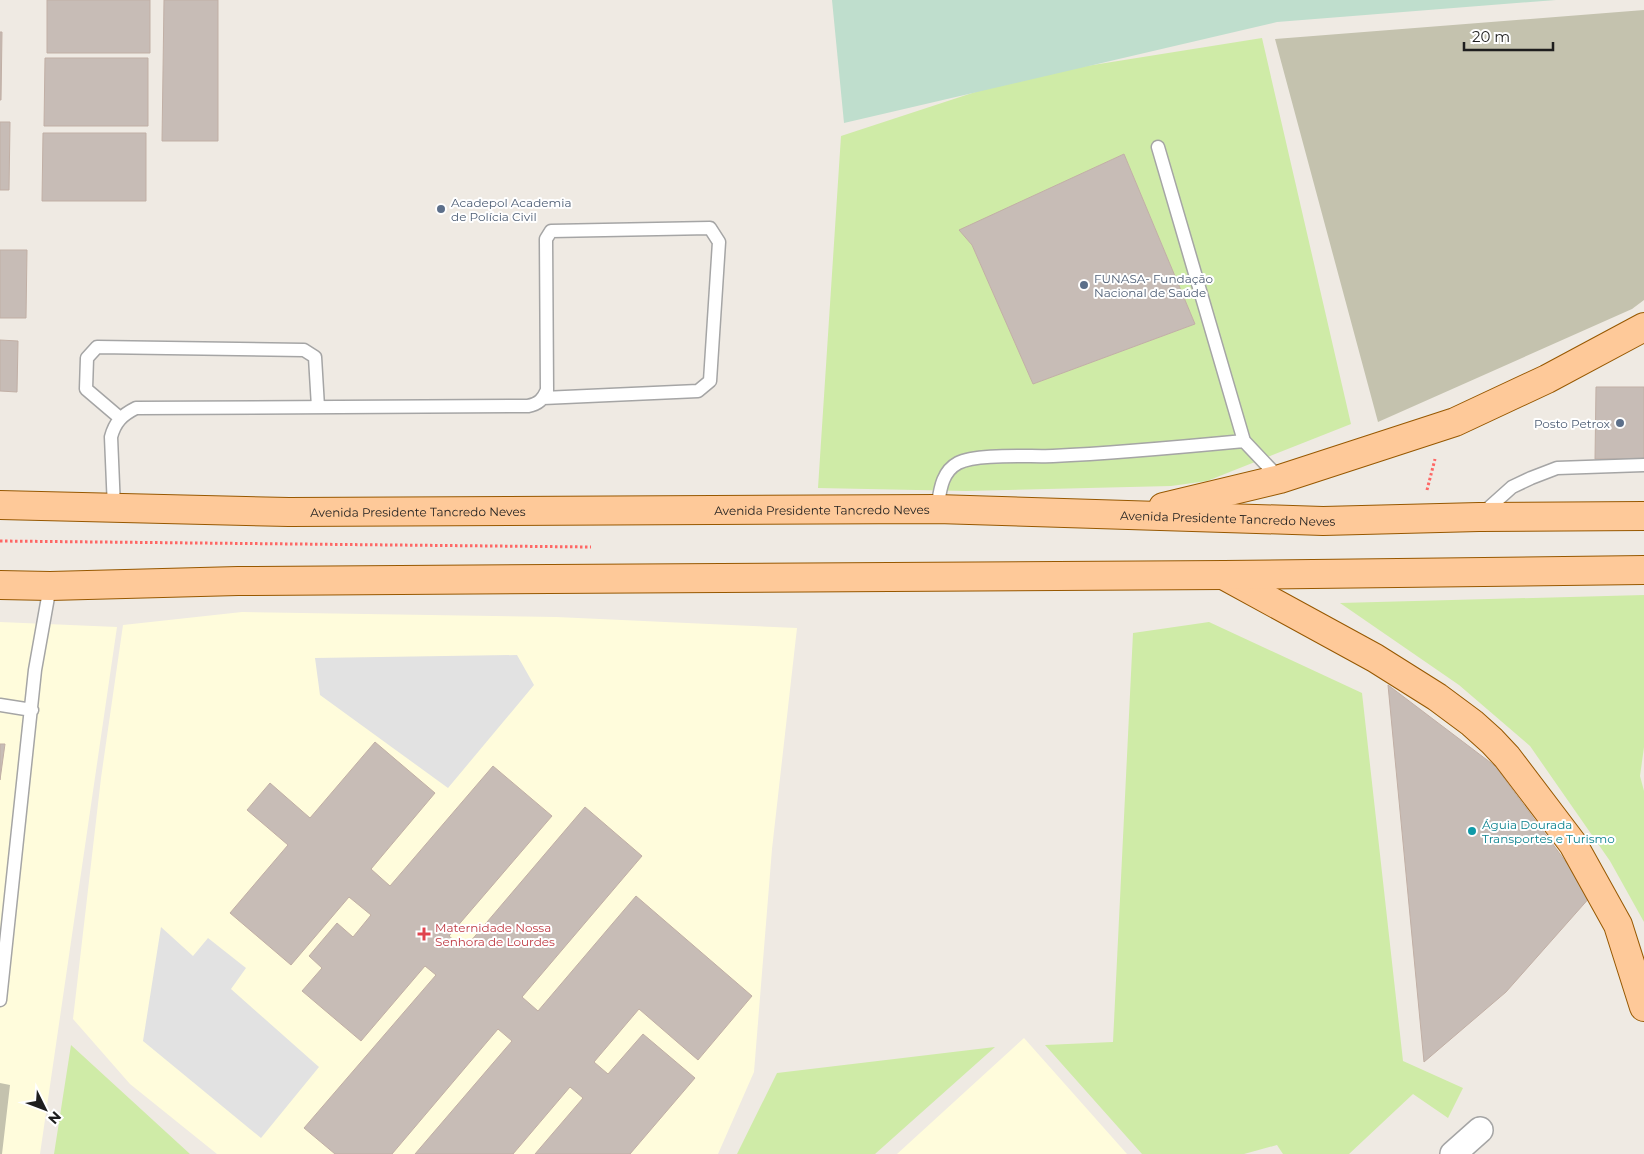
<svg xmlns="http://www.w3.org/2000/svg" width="1644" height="1154" viewBox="0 0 1644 1154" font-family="Montserrat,sans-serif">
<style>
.education{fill:#fffcdc}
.construction{fill:#c4c2ae}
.grass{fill:#cfeba7;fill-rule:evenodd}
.wetland{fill:#bfdecd}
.parking{fill:#e2e2e2}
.building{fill:#c7bcb6;stroke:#c1afa5}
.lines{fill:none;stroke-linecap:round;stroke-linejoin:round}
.service-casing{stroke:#a5a5a5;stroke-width:15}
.minor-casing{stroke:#a5a5a5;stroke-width:28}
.primary-casing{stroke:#975800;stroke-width:30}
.path{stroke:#fe6765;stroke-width:3;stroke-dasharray:2.5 2.5;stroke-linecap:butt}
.service{stroke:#fff;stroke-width:12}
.minor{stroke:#fff;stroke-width:25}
.primary{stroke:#fec999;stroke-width:28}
.service-dot{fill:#5c6f8a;stroke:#fff;stroke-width:2}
.culture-dot{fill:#0f9aa8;stroke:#fff;stroke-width:2}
.health-dot{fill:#e0444e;stroke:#fff;stroke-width:2}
.labels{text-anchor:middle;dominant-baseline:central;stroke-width:4;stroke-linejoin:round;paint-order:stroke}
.service-label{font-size:12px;fill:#4e5e75;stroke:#fff;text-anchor:start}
.street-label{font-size:12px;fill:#1e1e1e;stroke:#fff}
.culture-label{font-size:12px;fill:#0d838f;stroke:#fff;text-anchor:start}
.health-label{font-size:12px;fill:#be3a42;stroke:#fff;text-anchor:start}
</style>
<rect width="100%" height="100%" fill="#efeae3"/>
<path class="education" d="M242,612L556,617L797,628L772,849L754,1072L718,1154H217L130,1084L73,1019L101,778L123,625Z
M0,622L117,627L40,1154H0Z
M1024,1038L1127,1154H897Z"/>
<path class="construction" d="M1644,10V300L1632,309L1378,422L1275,39Z
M0,1083L10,1085L2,1154H0Z"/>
<path class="grass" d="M1262,38L1351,424L1207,481L1171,486L966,491L818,488L841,136L1024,76ZM1124,154L1195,324L1033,384L972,245L960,230Z
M1644,595V747L1640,776L1644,791V922L1610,861L1530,746L1459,685L1340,603Z
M1209,622L1362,693L1403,1061L1463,1088L1448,1118L1413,1094L1349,1154H1283L1277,1145L1244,1154H1142L1045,1045L1113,1042L1133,633Z
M71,1045L190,1154H54Z
M995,1047L875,1154H737L777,1073Z"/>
<path class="wetland" d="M832,0H1556L1277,22L844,123Z"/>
<path class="parking" d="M517,655L534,685L448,788L320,695L315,658Z
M161,927L193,956L208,938L246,968L231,989L319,1067L261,1138L143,1041Z"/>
<path class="building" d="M47,0H150V53H47Z
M164,0H218V141H162Z
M0,32H2L1,100H0Z
M45,58H148V126H44Z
M0,122H10L9,190H0Z
M43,133H146V201H42Z
M1124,154L1195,324L1033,384L972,245L959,230Z
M0,250H27L26,318H0Z
M0,340L18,341L17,392L0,391Z
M1596,387H1644V459H1595Z
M1388,685L1495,766L1591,896L1506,992L1424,1062Z
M375,742L435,793L371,869L390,886L493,766L552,816L449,936L464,949L585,807L642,856L522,997L538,1011L636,896L752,996L698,1060L639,1009L594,1062L608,1074L643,1034L695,1078L630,1154H535L583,1098L570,1087L513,1154H415L512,1041L498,1029L392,1154H335L304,1128L436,975L425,966L361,1041L302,991L322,968L309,956L337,923L353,937L371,915L349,897L291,965L230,913L288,845L247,810L270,783L310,818Z
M0,744H5L0,780Z"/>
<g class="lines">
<g class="service-casing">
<path id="service" d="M1158,147L1244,441
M120,418L86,389L87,358L97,347L304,350L315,357L318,407
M114,508L111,437C115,422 122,415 136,408L528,406C539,404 543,399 547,390L546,239L551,231L710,228L719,242L710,381L698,391L543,398
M937,509C940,492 941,472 958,463C977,453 1031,457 1053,456C1117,453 1181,447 1244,441L1280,479
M1483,513L1512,487L1531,478L1557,468L1644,465
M0,705L32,710
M0,1000L35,670L50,586"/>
</g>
<g class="minor-casing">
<path id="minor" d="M1453,1154L1480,1130"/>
</g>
<g class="primary-casing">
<g id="primary">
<path id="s1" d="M0,505L289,512L937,509L1323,521L1479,517L1644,516"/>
<path d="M1163,507L1280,479L1455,422L1547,379L1644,327"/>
<path d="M1225,576L1375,658L1437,697L1472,723L1492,741L1507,757L1573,844L1618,925L1644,1007"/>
<path d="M0,585L50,586L238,581L1224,575L1644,570"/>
</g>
</g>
<path class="path" d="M1427,490L1435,459
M0,541L591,547"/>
<use href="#service" class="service"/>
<use href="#minor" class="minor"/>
<use href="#primary" class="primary"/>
</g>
<g class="service-dot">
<circle cx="441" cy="209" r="5"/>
<circle cx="1084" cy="285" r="5"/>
<circle cx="1620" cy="423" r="5"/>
</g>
<circle class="culture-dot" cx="1472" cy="831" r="5"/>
<path class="health-dot" d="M421.5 926.5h5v5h5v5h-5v5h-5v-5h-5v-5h5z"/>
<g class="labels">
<g class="service-label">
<text x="451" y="202">Acadepol Academia<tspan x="451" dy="14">de Polícia Civil</tspan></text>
<text x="1094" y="278">FUNASA- Fundação<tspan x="1094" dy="14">Nacional de Saúde</tspan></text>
<text x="1610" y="423" text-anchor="end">Posto Petrox</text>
</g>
<g class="street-label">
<text stroke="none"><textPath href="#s1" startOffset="822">Avenida Presidente Tancredo Neves</textPath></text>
<text stroke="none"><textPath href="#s1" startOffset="418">Avenida Presidente Tancredo Neves</textPath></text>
<text stroke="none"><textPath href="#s1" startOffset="1228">Avenida Presidente Tancredo Neves</textPath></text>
</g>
<g class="culture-label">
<text x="1482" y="824">Águia Dourada<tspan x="1482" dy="14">Transportes e Turismo</tspan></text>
</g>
<g class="health-label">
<text x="435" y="927">Maternidade Nossa<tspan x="435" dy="14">Senhora de Lourdes</tspan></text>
</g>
</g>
<g transform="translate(45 1109) rotate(132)" stroke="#ffffff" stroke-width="4" paint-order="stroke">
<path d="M0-4L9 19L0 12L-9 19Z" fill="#1e1e1e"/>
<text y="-8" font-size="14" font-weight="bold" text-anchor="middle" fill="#1e1e1e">N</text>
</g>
<path d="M1464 42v8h89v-8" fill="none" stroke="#1e1e1e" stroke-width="2.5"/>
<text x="1472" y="42" font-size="15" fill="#1e1e1e" stroke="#ffffff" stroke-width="4" paint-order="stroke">20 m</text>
</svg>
